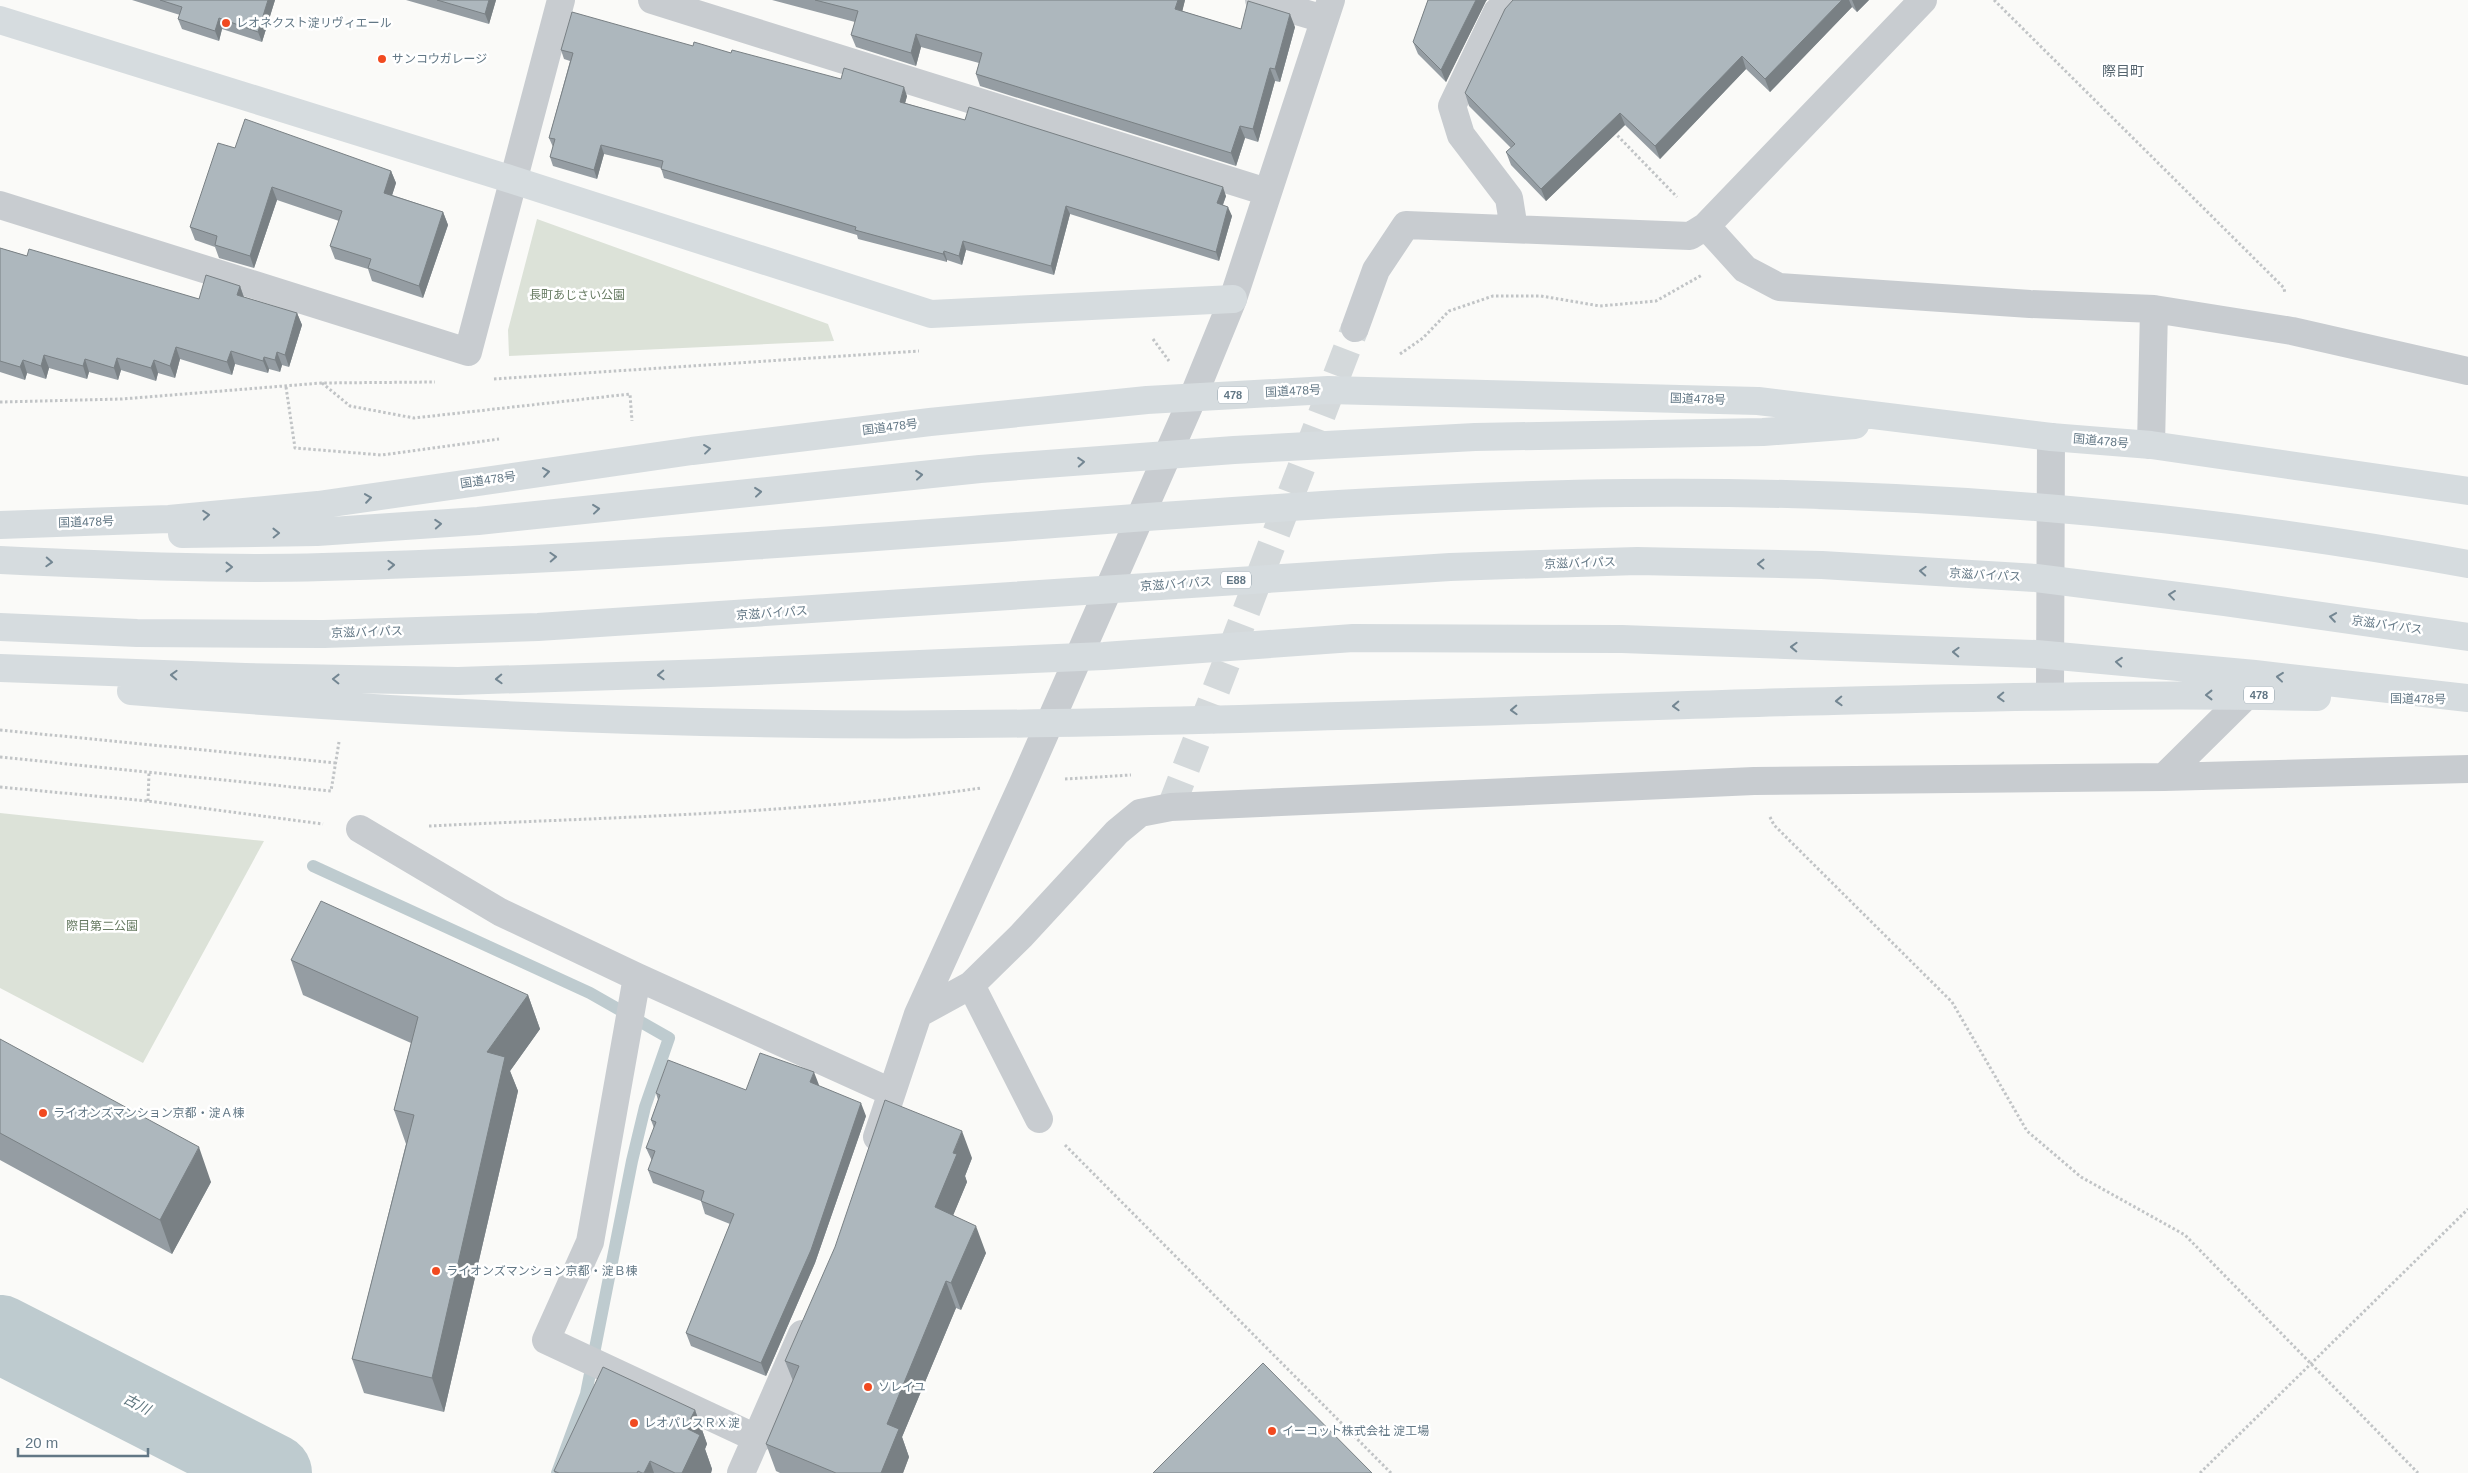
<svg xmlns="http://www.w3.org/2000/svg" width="2468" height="1473" viewBox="0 0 2468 1473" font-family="Helvetica,'Noto Sans JP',sans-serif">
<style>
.green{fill:#dce2d8}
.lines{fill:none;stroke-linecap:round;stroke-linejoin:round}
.stream{stroke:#becbcf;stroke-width:12}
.river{stroke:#becbcf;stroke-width:78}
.street-tunnel{stroke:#d4d9db;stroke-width:28;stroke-dasharray:28 14;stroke-linecap:butt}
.path{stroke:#c1c4c6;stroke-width:3;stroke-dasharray:2.5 2.5;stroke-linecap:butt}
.street{stroke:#c8ccd0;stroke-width:28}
.secondary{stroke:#d6dcdf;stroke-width:28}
.highway{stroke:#d6dcdf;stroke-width:28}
.wall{fill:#959da3}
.shaded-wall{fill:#798084}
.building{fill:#adb7bd;stroke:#798084}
.oneway{stroke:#738692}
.poi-dot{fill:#f14a20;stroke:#fff;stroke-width:2}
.labels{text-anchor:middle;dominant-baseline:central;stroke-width:5;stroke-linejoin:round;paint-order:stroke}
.shield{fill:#fff;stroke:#91a0aa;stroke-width:1}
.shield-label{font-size:11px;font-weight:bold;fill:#627785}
.poi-label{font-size:12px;fill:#627785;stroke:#fff;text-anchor:start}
.park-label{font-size:12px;fill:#677b62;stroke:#fff}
.street-label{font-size:12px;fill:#627785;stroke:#fff}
.neighbourhood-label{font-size:14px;fill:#55656f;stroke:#fff}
.water-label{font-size:14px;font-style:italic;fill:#5e767e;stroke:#fff}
</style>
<rect width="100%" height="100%" fill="#fafaf8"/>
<path class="green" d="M537,219L828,324L834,341L509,356L508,330Z
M0,813L264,841L143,1063L0,988Z"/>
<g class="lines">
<path class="stream" d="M313,866L590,993L669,1038L645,1107L632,1161L586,1394L557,1473"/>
<path class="river" d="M0,1334L273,1473"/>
<path class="street-tunnel" d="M1171,807L1355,328"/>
<path class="path" d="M1994,0L2284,288L2285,294
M1614,132L1677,197
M1153,339L1169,361
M1400,354L1423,338L1449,311L1493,296H1541L1600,306L1656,301L1702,275
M494,379L919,351
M322,383L350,406L414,418L630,394L632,421
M286,387L295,448L382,455L499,439
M0,402L122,399L321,383L435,382
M0,730L336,763
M0,757L331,791L339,742
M1065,779L1131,775
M0,787L148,801L323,824
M148,801L149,773
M1770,817L1774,825L1952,1002L2027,1131L2081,1177L2185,1235L2418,1473
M429,826C613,817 799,814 981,788
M1065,1145L1391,1473
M2200,1473L2468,1209"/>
<path class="street" d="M652,0L1267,192
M1259,0L1324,19
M1509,0L1497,12L1452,106L1461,135L1509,198L1514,229
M0,205L468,352L561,0
M1706,226L1745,269L1779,287L2030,304L2154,309L2292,331L2468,371
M1355,328L1376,270L1406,225L1690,236L1706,226L1923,0
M2151,445L2154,309
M2050,695L2051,437
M2164,777L2247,695
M360,829L500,912L637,977L891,1092
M637,977L590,1242L546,1340L758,1439
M971,985L1039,1119
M918,1014L971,985L1021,936L1117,832L1140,813L1171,807L1754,781L2164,777L2468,769
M877,1137L918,1014L1024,781L1193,397L1233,299L1331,0
M741,1473L802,1334"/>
<path class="secondary" d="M0,20L513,180L931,314L1233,299"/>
<path class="highway" d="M0,525L169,519L318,505L692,451L930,422L1147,400L1328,390L1758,401L2051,437L2151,445L2468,491
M182,534L317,532L478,521L980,469L1234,450L1475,437L1763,432L1855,425
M0,560C107,565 216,570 323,567C572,561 820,541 1068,523C1254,509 1440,495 1627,493C1908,490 2191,513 2468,564
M0,627L137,633L324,634L538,627L1450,567L1637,561L1822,565L2036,578L2225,602L2468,637
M0,668L245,677L458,681L710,673L1104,656L1353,638L1622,639L2036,654L2255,674L2468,698
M131,691C437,716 745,729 1053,723C1298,719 1544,709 1789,702C1965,698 2141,693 2317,697"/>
</g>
<path class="wall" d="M132,0H275L262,42L222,29L219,41L182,29L178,19L180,15Z
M406,0H496L489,24Z
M772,0H1185L1182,11L1241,29L1295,27L1280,82L1275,81L1258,142L1245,138L1236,166L980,86L976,74L979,63L921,47L916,66L856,47L851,35L855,22Z
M1428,0H1487L1486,1L1446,82L1418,54L1413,42Z
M1513,0H1869L1857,12L1852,7L1770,92L1746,69L1660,159L1625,125L1546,201L1511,165L1506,152L1511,148L1469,106L1465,93Z
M693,46L731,53L907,96L905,103L1226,196L1223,205L1232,216L1219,261L1070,214L1054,275L966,250L962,265L947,260V262L858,239L857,235L664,178L661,168L604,154L597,179L553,166L550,157L553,147L549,138L570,61L564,59L561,50Z
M235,148L391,171L396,183L392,195L443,212L448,225L423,298L372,281L368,269L335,259L330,246L339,221L277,200L254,268L219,258L215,247L195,240L190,227Z
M0,248L27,256L199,299L240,286L244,297L297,313L302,325L289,367L282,365L280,372L269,369L268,373L235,364L232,375L180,359L175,378L158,373L156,381L121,370L118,380L89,372L87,379L49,368L46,379L27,373L25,380L0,372Z
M291,960L528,995L540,1029L510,1071L518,1091L444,1412L364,1393L352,1359L406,1144L394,1110L411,1043L303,995Z
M0,1039L211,1182L172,1254L0,1160Z
M746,1090L866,1116L815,1263L766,1376L691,1346L686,1333L730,1224L705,1214L701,1201L653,1183L648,1170L652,1161L646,1148L654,1128L651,1120L658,1100L656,1093Z
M972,1158L965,1176L967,1182L953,1215L986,1253L961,1310L956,1308L902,1437L909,1457L903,1473H780L776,1471L766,1444L793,1381L785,1361Z
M695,1410L707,1444L705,1449L712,1469L711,1473H555L554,1471Z"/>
<path class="shaded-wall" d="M268,0H275L262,42L258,32Z
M489,0H496L489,24L485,14Z
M1178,0H1185L1180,21L1175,9Z
M1476,0H1487L1486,1L1446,82L1441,70Z
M1842,0H1849L1852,7L1770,92L1765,79Z
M1852,0H1869L1857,12Z
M1290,14L1295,27L1280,82L1275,69Z
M219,18L222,29L219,41L215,31Z
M916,34L921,47L916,66L911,53Z
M1742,56L1746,69L1660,159L1655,146Z
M1270,68L1275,81L1258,142L1253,129Z
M904,87L907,96L903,111L900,102Z
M1620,113L1625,125L1546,201L1541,189Z
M1240,126L1245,138L1236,166L1231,153Z
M601,145L604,154L597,179L594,170Z
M391,171L396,183L389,205L384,193Z
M272,187L277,200L254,268L250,256Z
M1223,187L1226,196L1220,212L1217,203Z
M1066,206L1070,214L1054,275L1051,266Z
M1228,207L1232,216L1219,261L1216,252Z
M443,212L448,225L423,298L419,286Z
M963,241L966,250L962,265L959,256Z
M944,251L947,260V262L943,254Z
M240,286L244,298L237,295Z
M297,313L302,325L289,367L285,355Z
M176,347L180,359L175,378L170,366Z
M231,351L235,364L232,375L227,362Z
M277,352L282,365L280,372L275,360Z
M44,355L49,368L46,379L41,366Z
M264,357L269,369L268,373L263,361Z
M117,358L121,370L118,380L114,368Z
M85,359L89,372L87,379L83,366Z
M23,360L27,373L25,380L20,367Z
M154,360L158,373L156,381L151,368Z
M528,995L540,1029L510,1071L518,1091L444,1412L432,1378L487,1052Z
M814,1072L819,1085L815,1095L810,1082Z
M861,1103L866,1116L815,1263L766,1376L761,1363Z
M962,1131L972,1158L965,1176L967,1182L945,1235L935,1207L953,1153Z
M199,1147L211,1182L172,1254L160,1220Z
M976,1226L986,1253L961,1310L951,1283Z
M946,1281L956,1308L902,1437L909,1457L903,1473H881L887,1424Z
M695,1410L707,1444L705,1449L712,1469L711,1473H682L686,1428Z
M650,1461L654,1473H644Z"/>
<path class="building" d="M160,0H268L258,32L219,18L215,31L178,19L182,7Z
M437,0H489L485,14Z
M815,0H1178L1175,9L1241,29L1248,1L1290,14L1275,69L1270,68L1253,129L1240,126L1231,153L976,74L982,53L916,34L911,53L851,35L858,11Z
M1428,0H1476L1441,70L1413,42Z
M1513,0H1842L1765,79L1742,56L1655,146L1620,113L1541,189L1506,152L1515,144L1465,93L1505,9Z
M572,12L693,46L694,42L731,53L732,50L841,79L844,68L904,87L900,102L965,120L969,107L1223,187L1217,203L1228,207L1216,252L1066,206L1051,266L963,241L959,256L944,251L943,254L855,230L856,227L661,169L663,161L601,145L594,170L550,157L555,139L549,138L573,53L561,50Z
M245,119L391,171L384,193L443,212L419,286L368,268L371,259L330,246L342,211L272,187L250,256L215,245L217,236L190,227L218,143L235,148Z
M0,248L27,256L29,249L199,299L206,275L240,286L237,295L297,313L285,355L277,352L275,360L264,357L263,361L231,351L227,362L176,347L170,366L154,360L151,368L117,358L114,368L85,359L83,366L44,355L41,366L23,360L20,367L0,361Z
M321,901L528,995L487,1052L505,1057L432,1378L352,1359L414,1115L394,1110L418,1017L291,960Z
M0,1039L199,1147L160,1220L0,1133Z
M760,1053L814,1072L810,1082L861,1103L811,1250L761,1363L686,1333L734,1214L701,1201L704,1191L648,1170L655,1151L646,1148L656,1122L651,1120L660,1095L656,1093L668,1060L746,1090Z
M885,1100L962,1131L953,1153L957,1154L935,1207L976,1226L951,1283L946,1281L887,1424L899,1429L881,1473H836L766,1444L799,1366L785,1361L835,1247Z
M1263,1363L1372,1473H1153Z
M603,1367L695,1410L686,1428L700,1435L682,1473H675L650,1461L644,1473H642L638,1471L637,1473H559L554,1471Z"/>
<defs><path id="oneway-chevron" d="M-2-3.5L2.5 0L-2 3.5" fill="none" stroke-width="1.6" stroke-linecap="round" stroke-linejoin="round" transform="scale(1.25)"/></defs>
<g class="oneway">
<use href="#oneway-chevron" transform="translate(707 449) rotate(-7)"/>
<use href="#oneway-chevron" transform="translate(1081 462) rotate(-4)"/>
<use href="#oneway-chevron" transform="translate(546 472) rotate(-8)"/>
<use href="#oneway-chevron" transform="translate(919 475) rotate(-6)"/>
<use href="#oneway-chevron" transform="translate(758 492) rotate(-6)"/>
<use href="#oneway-chevron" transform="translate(368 498) rotate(-8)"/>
<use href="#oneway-chevron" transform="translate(596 509) rotate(-6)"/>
<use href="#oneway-chevron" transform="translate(206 515) rotate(-5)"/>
<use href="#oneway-chevron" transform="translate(438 524) rotate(-4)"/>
<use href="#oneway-chevron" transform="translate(276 533) rotate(-1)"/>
<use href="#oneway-chevron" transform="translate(553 557) rotate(-3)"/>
<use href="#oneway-chevron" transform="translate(49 562) rotate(3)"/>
<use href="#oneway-chevron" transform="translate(1761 564) rotate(-179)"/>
<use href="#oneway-chevron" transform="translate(391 565) rotate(-2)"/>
<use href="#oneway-chevron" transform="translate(229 567)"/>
<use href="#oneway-chevron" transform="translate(1923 571) rotate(-177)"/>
<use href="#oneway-chevron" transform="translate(2172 595) rotate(-173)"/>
<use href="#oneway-chevron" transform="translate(2333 617) rotate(-172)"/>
<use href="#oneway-chevron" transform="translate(1794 647) rotate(-178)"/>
<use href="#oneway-chevron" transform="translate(1956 652) rotate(-178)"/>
<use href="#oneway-chevron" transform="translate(2119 662) rotate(-175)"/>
<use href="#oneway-chevron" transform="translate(174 675) rotate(-178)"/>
<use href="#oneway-chevron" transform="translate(661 675) rotate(178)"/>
<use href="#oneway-chevron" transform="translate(2280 677) rotate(-174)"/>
<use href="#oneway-chevron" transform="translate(336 679) rotate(-179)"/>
<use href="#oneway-chevron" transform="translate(499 679) rotate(178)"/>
<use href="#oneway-chevron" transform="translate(2209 695) rotate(-180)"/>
<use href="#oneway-chevron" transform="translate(2001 697) rotate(178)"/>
<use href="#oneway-chevron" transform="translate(1839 701) rotate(178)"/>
<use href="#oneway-chevron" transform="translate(1676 706) rotate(178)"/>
<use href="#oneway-chevron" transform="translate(1514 710) rotate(178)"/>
</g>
<g class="poi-dot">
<circle cx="226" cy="23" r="5"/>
<circle cx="382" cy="59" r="5"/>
<circle cx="43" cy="1113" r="5"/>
<circle cx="436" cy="1271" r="5"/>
<circle cx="868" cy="1387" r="5"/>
<circle cx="634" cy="1423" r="5"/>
<circle cx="1272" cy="1431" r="5"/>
</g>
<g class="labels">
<g class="shield">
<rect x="1218" y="386.5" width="30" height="17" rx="4"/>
<rect x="1221" y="571.5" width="30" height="17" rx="4"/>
<rect x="2244" y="686.5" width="30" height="17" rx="4"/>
</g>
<g class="shield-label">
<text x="1233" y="395">478</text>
<text x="1236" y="580">E88</text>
<text x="2259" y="695">478</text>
</g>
<g class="poi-label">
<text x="236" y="23">レオネクスト淀リヴィエール</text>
<text x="392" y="59">サンコウガレージ</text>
<text x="53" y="1113">ライオンズマンション京都・淀Ａ棟</text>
<text x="446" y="1271">ライオンズマンション京都・淀Ｂ棟</text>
<text x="878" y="1387">ソレイユ</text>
<text x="644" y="1423">レオパレスＲＸ淀</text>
<text x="1282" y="1431">イーコット株式会社 淀工場</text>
</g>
<g class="park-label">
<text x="577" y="295">長町あじさい公園</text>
<text x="102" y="926">際目第二公園</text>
</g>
<g class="street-label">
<text transform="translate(1293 391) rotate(-3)">国道478号</text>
<text transform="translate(1698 399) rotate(2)">国道478号</text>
<text transform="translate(890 427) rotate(-7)">国道478号</text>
<text transform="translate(2101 441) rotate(5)">国道478号</text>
<text transform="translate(488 480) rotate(-8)">国道478号</text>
<text transform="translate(86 522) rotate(-2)">国道478号</text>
<text transform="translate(1580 563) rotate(-2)">京滋バイパス</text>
<text transform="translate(1985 575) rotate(3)">京滋バイパス</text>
<text transform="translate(1176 584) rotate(-4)">京滋バイパス</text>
<text transform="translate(772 613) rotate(-4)">京滋バイパス</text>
<text transform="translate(2387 625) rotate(8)">京滋バイパス</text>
<text transform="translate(367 632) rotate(-2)">京滋バイパス</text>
<text transform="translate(2418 699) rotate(1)">国道478号</text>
</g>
<g class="neighbourhood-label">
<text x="2123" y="71">際目町</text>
</g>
<g class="water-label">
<text transform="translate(137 1404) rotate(27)">古川</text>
</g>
</g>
<path d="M18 1448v8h130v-8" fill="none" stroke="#627785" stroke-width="2.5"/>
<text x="25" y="1448" font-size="15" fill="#627785" stroke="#ffffff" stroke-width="4" paint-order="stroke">20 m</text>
</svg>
